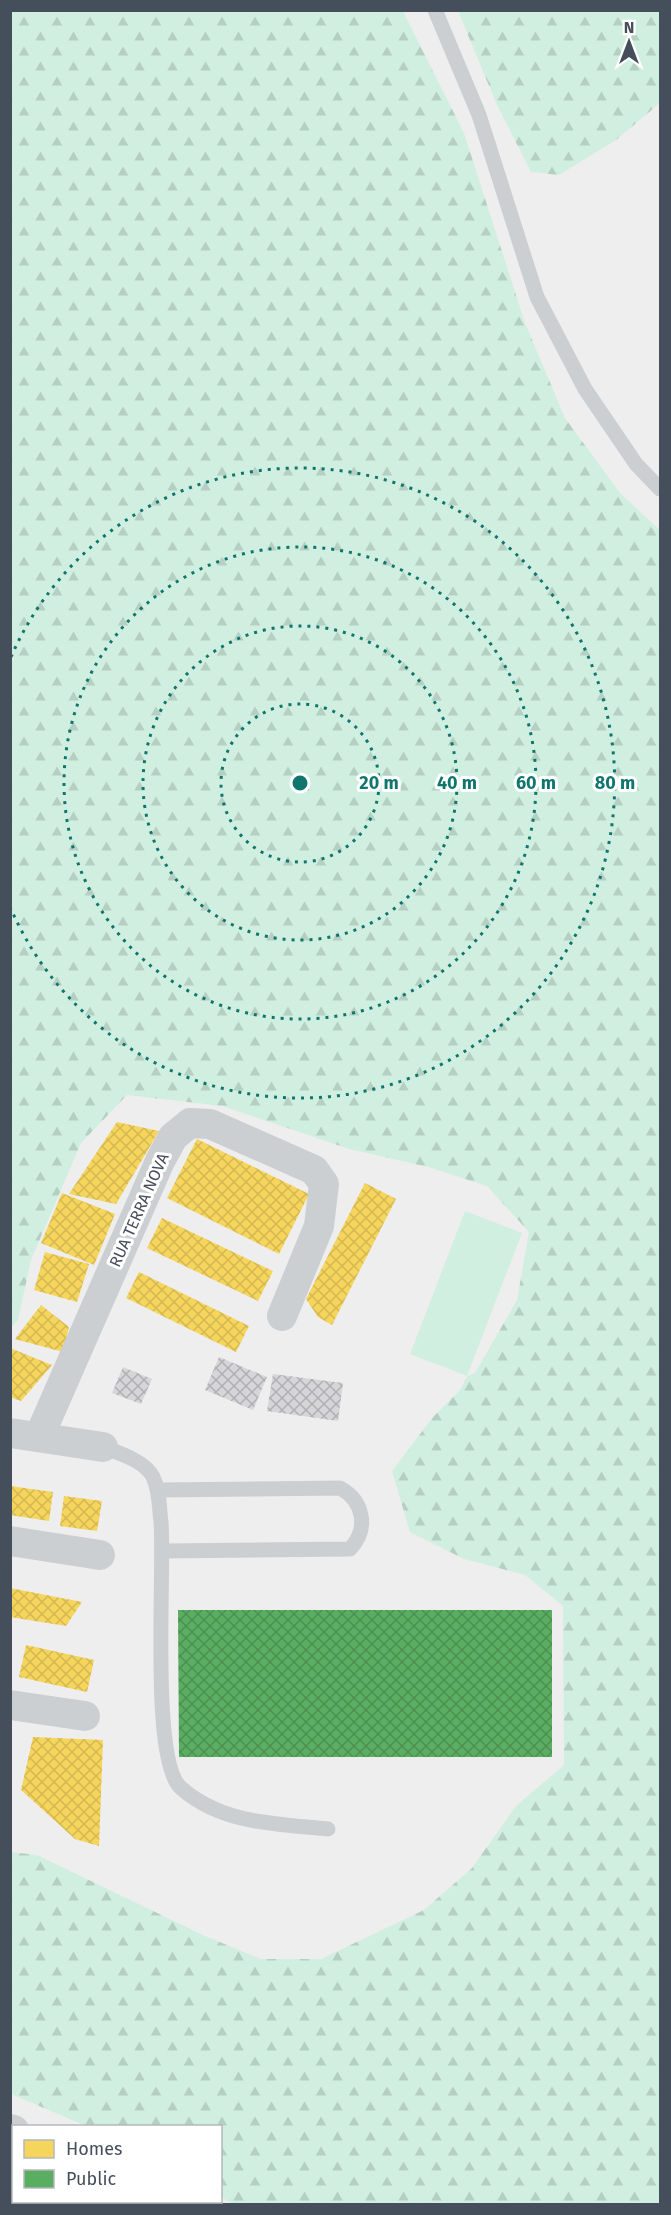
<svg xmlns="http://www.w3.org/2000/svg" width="671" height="2215" viewBox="0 0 671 2215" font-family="'Fira Sans',sans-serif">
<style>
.forest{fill:url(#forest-firs)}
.garden{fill:#d1efe0}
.homes{fill:url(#homes-cross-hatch)}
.public{fill:url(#public-cross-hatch)}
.building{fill:url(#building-cross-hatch)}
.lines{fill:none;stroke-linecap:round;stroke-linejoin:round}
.lane{stroke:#cccfd2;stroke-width:15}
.street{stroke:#cccfd2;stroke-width:30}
.ring{fill:none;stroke:#0f766e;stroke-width:3;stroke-dasharray:3 6}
.labels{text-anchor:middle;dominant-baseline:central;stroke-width:6;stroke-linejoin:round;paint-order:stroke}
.street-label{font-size:16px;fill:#454e5b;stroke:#fff}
.centre{fill:#0f766e;stroke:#fff;stroke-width:3}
.ring-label{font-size:18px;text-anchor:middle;font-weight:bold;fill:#0f766e;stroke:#fff;stroke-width:6;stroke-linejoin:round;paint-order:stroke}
</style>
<defs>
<pattern id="forest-firs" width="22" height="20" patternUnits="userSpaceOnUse" patternTransform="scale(1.5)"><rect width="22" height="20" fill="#d1efe0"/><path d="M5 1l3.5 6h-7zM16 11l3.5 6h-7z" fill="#b5cfc2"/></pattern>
<pattern id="homes-cross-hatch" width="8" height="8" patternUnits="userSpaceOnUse" patternTransform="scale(1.5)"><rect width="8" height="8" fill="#f6d55c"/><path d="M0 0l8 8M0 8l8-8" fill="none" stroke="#d4b852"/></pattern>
<pattern id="public-cross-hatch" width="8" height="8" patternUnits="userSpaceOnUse" patternTransform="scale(1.5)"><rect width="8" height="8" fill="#5aae61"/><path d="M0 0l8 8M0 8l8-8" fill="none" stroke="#4c9053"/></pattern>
<pattern id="building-cross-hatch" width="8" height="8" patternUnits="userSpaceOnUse" patternTransform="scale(1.5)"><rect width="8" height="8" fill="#d6d6d9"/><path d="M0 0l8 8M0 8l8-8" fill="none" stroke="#afb0b3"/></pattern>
</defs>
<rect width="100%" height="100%" fill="#efeeee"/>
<path class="forest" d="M11,10L403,11L464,133L525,323L565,418L620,493L660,530V2204H233L221,2197L220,2126H86L11,2094V1852L37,1855L205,1936L261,1959H321L424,1910L472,1868L516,1806L564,1765L563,1606L525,1575L464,1559L410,1532L392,1471L433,1417L460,1390L467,1376L475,1373L517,1300L529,1232L487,1186L428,1167L349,1149L222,1106L127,1095L81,1143L31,1260L18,1320L11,1328Z
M458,11H660V103L616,140L559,175L531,172L497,105Z"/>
<path class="garden" d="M465,1211L522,1233L467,1376L410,1354Z"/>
<path class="homes" d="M117,1122L159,1131L116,1204L69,1194Z
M197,1139L309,1194L279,1254L167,1198Z
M365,1183L396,1199L332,1325L318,1317L306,1299Z
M62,1193L115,1214L94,1265L41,1243Z
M162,1218L273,1271L258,1301L147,1248Z
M45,1252L89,1264L77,1302L34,1290Z
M139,1272L249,1326L236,1352L126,1298Z
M41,1305L69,1327L63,1352L15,1339Z
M10,1348L52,1365L21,1401L10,1397Z
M10,1486L53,1492L49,1521L10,1515Z
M64,1496L102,1501L97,1531L60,1526Z
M10,1588L82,1602L66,1626L10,1617Z
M26,1645L94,1660L87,1692L19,1677Z
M33,1737L103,1740L99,1846L75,1839L21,1790Z"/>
<path class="public" d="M178,1610H552V1757H179Z"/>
<path class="building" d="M219,1357L267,1377L253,1410L205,1390Z
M123,1367L152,1379L141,1404L112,1393Z
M273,1374L343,1383L338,1421L267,1411Z"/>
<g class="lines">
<path class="lane" d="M435,10L479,115L537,297L585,389L636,464L660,489
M103,1447C119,1453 145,1461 153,1477C160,1491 159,1508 161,1522C165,1571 150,1761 181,1788C222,1824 276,1824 328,1829
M158,1490L340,1488C364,1501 369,1529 350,1549L163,1551"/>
<path class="street" d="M10,1433L103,1447
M39,1437L160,1161L173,1137L190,1123L210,1124L314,1170L324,1184L319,1226L282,1316
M10,1541L100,1555
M10,1705L85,1716
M10,2129L14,2130
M43,2202L45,2204
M171,2202L177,2204"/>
</g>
<g class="ring">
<circle cx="300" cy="783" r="79"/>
<circle cx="300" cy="783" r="157"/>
<circle cx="300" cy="783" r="236"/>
<path d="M11 657A315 315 0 1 1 11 909"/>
</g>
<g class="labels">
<g class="street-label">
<text transform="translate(139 1210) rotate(-66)">RUA TERRA NOVA</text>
</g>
</g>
<circle cx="300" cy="783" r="9" class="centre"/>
<g class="ring-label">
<text x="379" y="789">20 m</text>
<text x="457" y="789">40 m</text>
<text x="536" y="789">60 m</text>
<text x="615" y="789">80 m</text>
</g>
<rect width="671" height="2215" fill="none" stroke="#454e5b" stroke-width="24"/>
<rect x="12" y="2125" width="210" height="78" fill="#ffffff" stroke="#b5b8bd" stroke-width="1.5"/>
<rect x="24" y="2140" width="30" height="18" fill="#f6d55c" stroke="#b5b8bd" stroke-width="1.5"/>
<text x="66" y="2155" font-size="18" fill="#454e5b">Homes</text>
<rect x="24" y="2170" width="30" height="18" fill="#5aae61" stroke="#b5b8bd" stroke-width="1.5"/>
<text x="66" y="2185" font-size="18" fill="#454e5b">Public</text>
<g transform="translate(629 42)" stroke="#ffffff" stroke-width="4.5" paint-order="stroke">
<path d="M0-4.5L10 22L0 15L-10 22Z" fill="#454e5b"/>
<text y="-9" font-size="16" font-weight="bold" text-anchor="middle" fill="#454e5b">N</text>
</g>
</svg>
